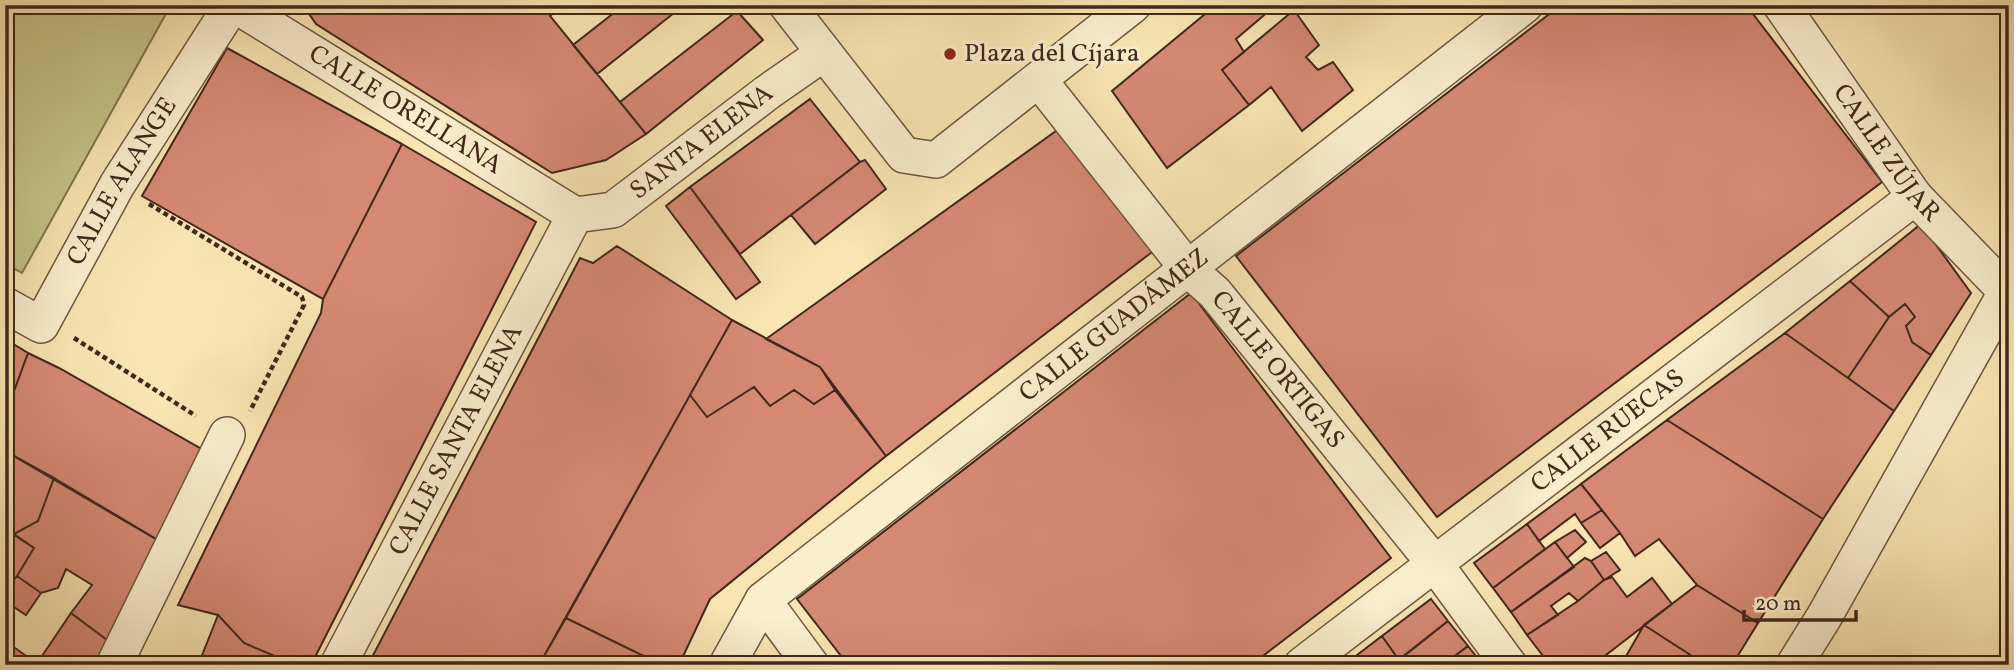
<svg xmlns="http://www.w3.org/2000/svg" width="2014" height="670" viewBox="0 0 2014 670" font-family="Vollkorn,serif">
<style>
.green{fill:#c4c287;stroke:#837451;stroke-width:2}
.building{fill:#d58973;stroke:#42271b;stroke-width:2}
.lines{fill:none;stroke-linecap:round;stroke-linejoin:round}
.minor-casing{stroke:#705641;stroke-width:38}
.path{stroke:#42271b;stroke-width:4.5;stroke-dasharray:5 3.5;stroke-linecap:butt}
.minor{stroke:#faeecd;stroke-width:35}
.poi-dot{fill:#8f2418;stroke:#faeecd;stroke-width:2.5}
.labels{text-anchor:middle;dominant-baseline:central;stroke-width:6;stroke-linejoin:round;paint-order:stroke}
.poi-label{font-size:26px;fill:#42271b;stroke:#faeecd;text-anchor:start}
.street-label{font-size:26px;fill:#42271b;stroke:#faeecd}
</style>
<rect width="100%" height="100%" fill="#f8e5b2"/>
<filter id="stains"><feTurbulence type="fractalNoise" baseFrequency=".00286" numOctaves="4"/><feColorMatrix values="0 0 0 0 .2 0 0 0 0 .09 0 0 0 0 .02 0 0 0 .5 -.17"/></filter>
<radialGradient id="worn" r=".72"><stop offset=".6" stop-color="#630" stop-opacity="0"/><stop offset="1" stop-color="#630" stop-opacity=".3"/></radialGradient>
<path class="green" d="M5,5H161L168,10L22,273L5,264Z"/>
<path class="building" d="M303,5H563L550,16L646,134L606,160L552,173L316,24Z
M624,5H684L597,74L573,45Z
M1216,5H1276L1236,39L1244,52L1222,70L1249,105L1167,168L1112,91Z
M1561,5H1746L1882,182L1437,517L1236,256Z
M1294,10L1319,45L1306,57L1318,70L1333,62L1353,90L1302,131L1271,87L1249,105L1222,70Z
M737,11L763,40L646,134L620,102Z
M227,48L402,144L323,299L142,196Z
M810,99L860,162L740,254L690,187Z
M1063,126L1156,249L886,456L820,367L766,339Z
M402,144L536,222L311,665H296L244,643L218,615L178,605L321,313L323,299Z
M865,160L886,189L815,244L791,215L860,162Z
M690,187L760,282L736,299L666,206Z
M1921,224L1971,293L1931,355L1912,342L1906,326L1915,317L1905,304L1889,317L1850,281Z
M617,246L732,320L539,665H368L580,258L593,263Z
M1850,281L1889,317L1848,378L1785,333Z
M1191,293L1391,558L1251,665H848L797,599Z
M1905,304L1915,317L1906,326L1912,342L1931,355L1894,411L1848,378L1889,317Z
M732,320L820,367L835,390L814,404L794,390L770,406L754,387L707,417L690,395Z
M1785,333L1894,411L1823,519L1667,420Z
M5,339L28,353L5,416Z
M28,353L59,368L205,451L161,542L5,451V416Z
M754,387L770,406L794,390L814,404L835,390L886,456L710,599L679,665H662L566,618L690,395L707,417Z
M1667,420L1823,519L1758,623L1697,585L1659,539L1635,556L1620,533L1581,484Z
M5,451L54,478L38,521L14,534L5,529Z
M54,478L161,542L115,646L71,613L92,585L66,569L58,588L41,593L17,576L34,548L14,534L38,521Z
M1581,484L1602,510L1581,523L1575,514L1539,541L1527,524Z
M1602,510L1620,533L1600,548L1581,523Z
M1527,524L1545,549L1493,588L1474,563Z
M5,529L34,548L17,576L5,590Z
M1575,530L1586,542L1567,558L1555,542Z
M1555,542L1574,567L1511,612L1493,588Z
M1606,552L1620,570L1604,580L1591,561Z
M1585,558L1591,561L1604,580L1578,601L1569,593L1551,606L1558,615L1527,635L1511,612Z
M17,576L41,593L26,615L5,601V590Z
M1612,577L1627,597L1652,578L1672,604L1593,665H1550L1527,635L1578,601L1604,580Z
M1697,585L1758,623L1732,665H1706L1644,625Z
M1431,599L1448,621L1399,660L1382,636Z
M71,613L115,646L108,665H36Z
M218,615L244,643L296,665H201L199,663Z
M566,618L574,622L662,665H539Z
M1448,621L1468,646L1443,665H1392Z
M1644,625L1706,665H1621Z
M1382,636L1399,660L1392,665H1344Z
M8,643L36,663V665H5V648Z
M1468,646L1483,665H1443Z"/>
<g class="lines">
<g class="minor-casing">
<g id="minor">
<path id="s1" d="M235,5L575,215"/>
<path d="M787,5L904,155L936,160L1133,5"/>
<path id="s2" d="M1781,5L1915,197L2006,291"/>
<path id="s3" d="M1039,80L1188,269L1215,293L1435,564L1509,665"/>
<path id="s4" d="M575,215L613,210L768,92L824,53"/>
<path id="s5" d="M5,305L41,325L117,185L232,5"/>
<path d="M763,600L811,665"/>
<path d="M114,665L227,435"/>
<path id="s6" d="M338,665L575,215"/>
<path id="s7" d="M727,665L763,600L1525,5"/>
<path id="s8" d="M1302,665L1915,197"/>
<path d="M1794,665L1824,617L2009,287"/>
</g>
</g>
<path class="path" d="M149,204L302,297L304,305L250,411
M74,338L196,416"/>
<use href="#minor" class="minor"/>
</g>
<circle class="poi-dot" cx="950" cy="54" r="7"/>
<g class="labels">
<g class="poi-label">
<text x="964" y="54">Plaza del Cíjara</text>
</g>
<g class="street-label">
<text stroke="none"><textPath href="#s1" startOffset="200">CALLE ORELLANA</textPath></text>
<text stroke="none"><textPath href="#s4" startOffset="150">SANTA ELENA</textPath></text>
<text stroke="none"><textPath href="#s2" startOffset="182">CALLE ZÚJAR</textPath></text>
<text stroke="none"><textPath href="#s5" startOffset="206">CALLE ALANGE</textPath></text>
<text stroke="none"><textPath href="#s7" startOffset="520">CALLE GUADÁMEZ</textPath></text>
<text stroke="none"><textPath href="#s3" startOffset="376">CALLE ORTIGAS</textPath></text>
<text stroke="none"><textPath href="#s8" startOffset="385">CALLE RUECAS</textPath></text>
<text stroke="none"><textPath href="#s6" startOffset="254">CALLE SANTA ELENA</textPath></text>
</g>
</g>
<rect width="2014" height="670" fill="none" stroke="#f8e5b2" stroke-width="28"/>
<rect x="7" y="7" width="2000" height="656" fill="none" stroke="#42271b" stroke-width="3.5"/>
<rect x="14" y="14" width="1986" height="642" fill="none" stroke="#42271b" stroke-width="2"/>
<path d="M1744 610v10h112v-10" fill="none" stroke="#42271b" stroke-width="3.5"/>
<text x="1755" y="610" font-size="21" fill="#42271b" stroke="#faeecd" stroke-width="5" paint-order="stroke">20 m</text>
<rect width="100%" height="100%" filter="url(#stains)"/>
<rect width="100%" height="100%" fill="url(#worn)"/>
</svg>
